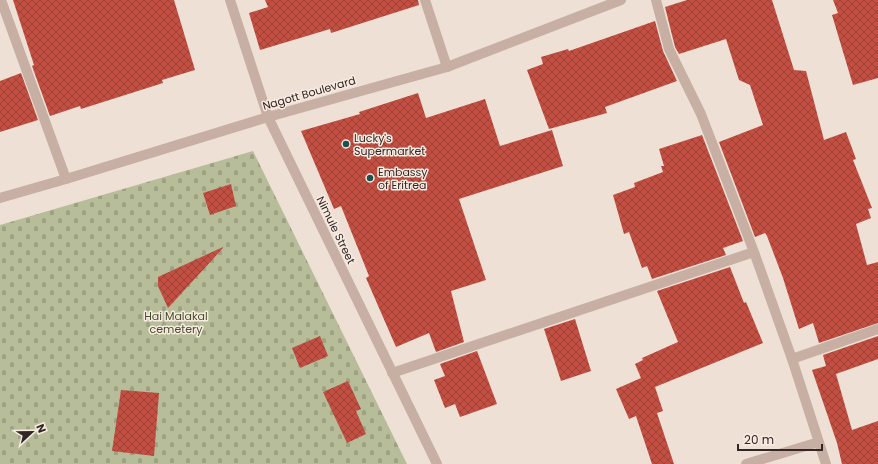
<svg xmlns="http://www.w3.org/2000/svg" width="878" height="464" viewBox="0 0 878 464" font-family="Poppins,sans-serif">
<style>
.cemetery{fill:url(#cemetery-stones)}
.building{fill:url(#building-cross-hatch)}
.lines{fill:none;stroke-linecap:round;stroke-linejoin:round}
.minor{stroke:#c7afa3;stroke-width:10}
.tertiary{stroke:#c7afa3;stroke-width:10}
.poi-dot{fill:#1c514e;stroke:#f8ebe2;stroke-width:1.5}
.labels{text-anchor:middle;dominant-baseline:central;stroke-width:3;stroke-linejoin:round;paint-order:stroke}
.street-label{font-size:11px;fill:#322725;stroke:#f8ebe2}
.poi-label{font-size:11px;fill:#322725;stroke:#f8ebe2;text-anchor:start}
.park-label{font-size:11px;fill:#474f2a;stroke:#f8ebe2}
</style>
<defs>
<pattern id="cemetery-stones" width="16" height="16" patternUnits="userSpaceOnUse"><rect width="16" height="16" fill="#b6bd98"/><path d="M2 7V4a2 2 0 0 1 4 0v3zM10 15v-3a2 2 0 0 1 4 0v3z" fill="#9da283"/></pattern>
<pattern id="building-cross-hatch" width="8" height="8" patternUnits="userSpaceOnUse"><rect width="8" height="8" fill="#c24f42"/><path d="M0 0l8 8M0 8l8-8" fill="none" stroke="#9e4237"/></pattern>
</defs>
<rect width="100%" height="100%" fill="#efe0d6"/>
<path class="cemetery" d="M253,151L407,464H0V225Z"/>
<path class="building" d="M13,0H174L195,70L162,80L163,83L81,109L80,106L50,116L32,66L34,65Z
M265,0H418L419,5L331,33L330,29L260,50L249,13L268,7Z
M687,0H772L794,70L806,71L824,140L846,132L856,159L853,160L872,208L868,209L871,218L856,224L867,265L878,262V323L819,343L813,323L799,329L783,278L767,236L765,233L755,237L719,142L763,125L750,85L739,80L726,39L679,54L675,47L665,7Z
M833,0H878V78L853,85L832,15L838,13Z
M655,21L663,51L677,81L605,107L607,113L549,129L527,70L543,64L541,57L568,49L569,51Z
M21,73L38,120L0,132V81Z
M418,93L426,118L485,99L500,146L552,130L563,166L459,199L486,280L451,291L464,342L436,352L429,333L396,347L366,278L369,276L341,206L334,209L301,131L360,114L359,112Z
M702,135L743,241L723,248L726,255L652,279L647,266L642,268L629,232L624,234L613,195L635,187L634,183L663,172L661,166H664L659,149Z
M231,184L236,206L210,215L203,193Z
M223,247V248L168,308L158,286V277Z
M730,267L744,303L746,302L763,343L655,387L663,411L657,413L674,464H652L636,416L629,419L616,389L641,378L635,364L643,360L642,358L678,342L657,291Z
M575,319L591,371L561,381L544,329Z
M320,336L328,356L300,368L292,348Z
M878,336V359L836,374L852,430L878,421V464H842L837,443L812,370L826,366L823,355Z
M477,351L497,404L460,417L455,404L445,408L434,380L445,376L440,364Z
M348,381L361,409L356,411L366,434L347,443L323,392Z
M121,390L159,393L154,456L112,451Z"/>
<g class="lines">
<path class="minor" d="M1,0L66,179
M230,0L268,117L437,464
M425,0L447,67
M656,0L669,49L701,114L754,252L792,359L826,464
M792,359L878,329
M392,373L754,252
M746,464L819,442"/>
<path class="tertiary" d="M0,198L66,179L268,117L447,67L621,0"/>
</g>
<g class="poi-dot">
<circle cx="346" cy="144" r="4"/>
<circle cx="370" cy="178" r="4"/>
</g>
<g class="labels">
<g class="street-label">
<text transform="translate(309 93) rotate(-16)">Nagott Boulevard</text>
<text transform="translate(336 230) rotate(64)">Nimule Street</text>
</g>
<g class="poi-label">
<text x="354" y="138">Lucky's<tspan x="354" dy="13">Supermarket</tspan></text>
<text x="378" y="172">Embassy<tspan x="378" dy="13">of Eritrea</tspan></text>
</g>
<g class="park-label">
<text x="176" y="316">Hai Malakal<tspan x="176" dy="13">cemetery</tspan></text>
</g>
</g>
<g transform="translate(32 432) rotate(68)" stroke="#f8ebe2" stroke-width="3" paint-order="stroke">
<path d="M0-3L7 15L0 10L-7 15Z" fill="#322725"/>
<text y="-6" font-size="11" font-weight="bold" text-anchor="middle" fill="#322725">N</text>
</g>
<path d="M738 444v6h84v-6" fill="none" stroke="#322725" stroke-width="2"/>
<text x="744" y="444" font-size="12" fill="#322725" stroke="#f8ebe2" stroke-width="3" paint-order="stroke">20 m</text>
</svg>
